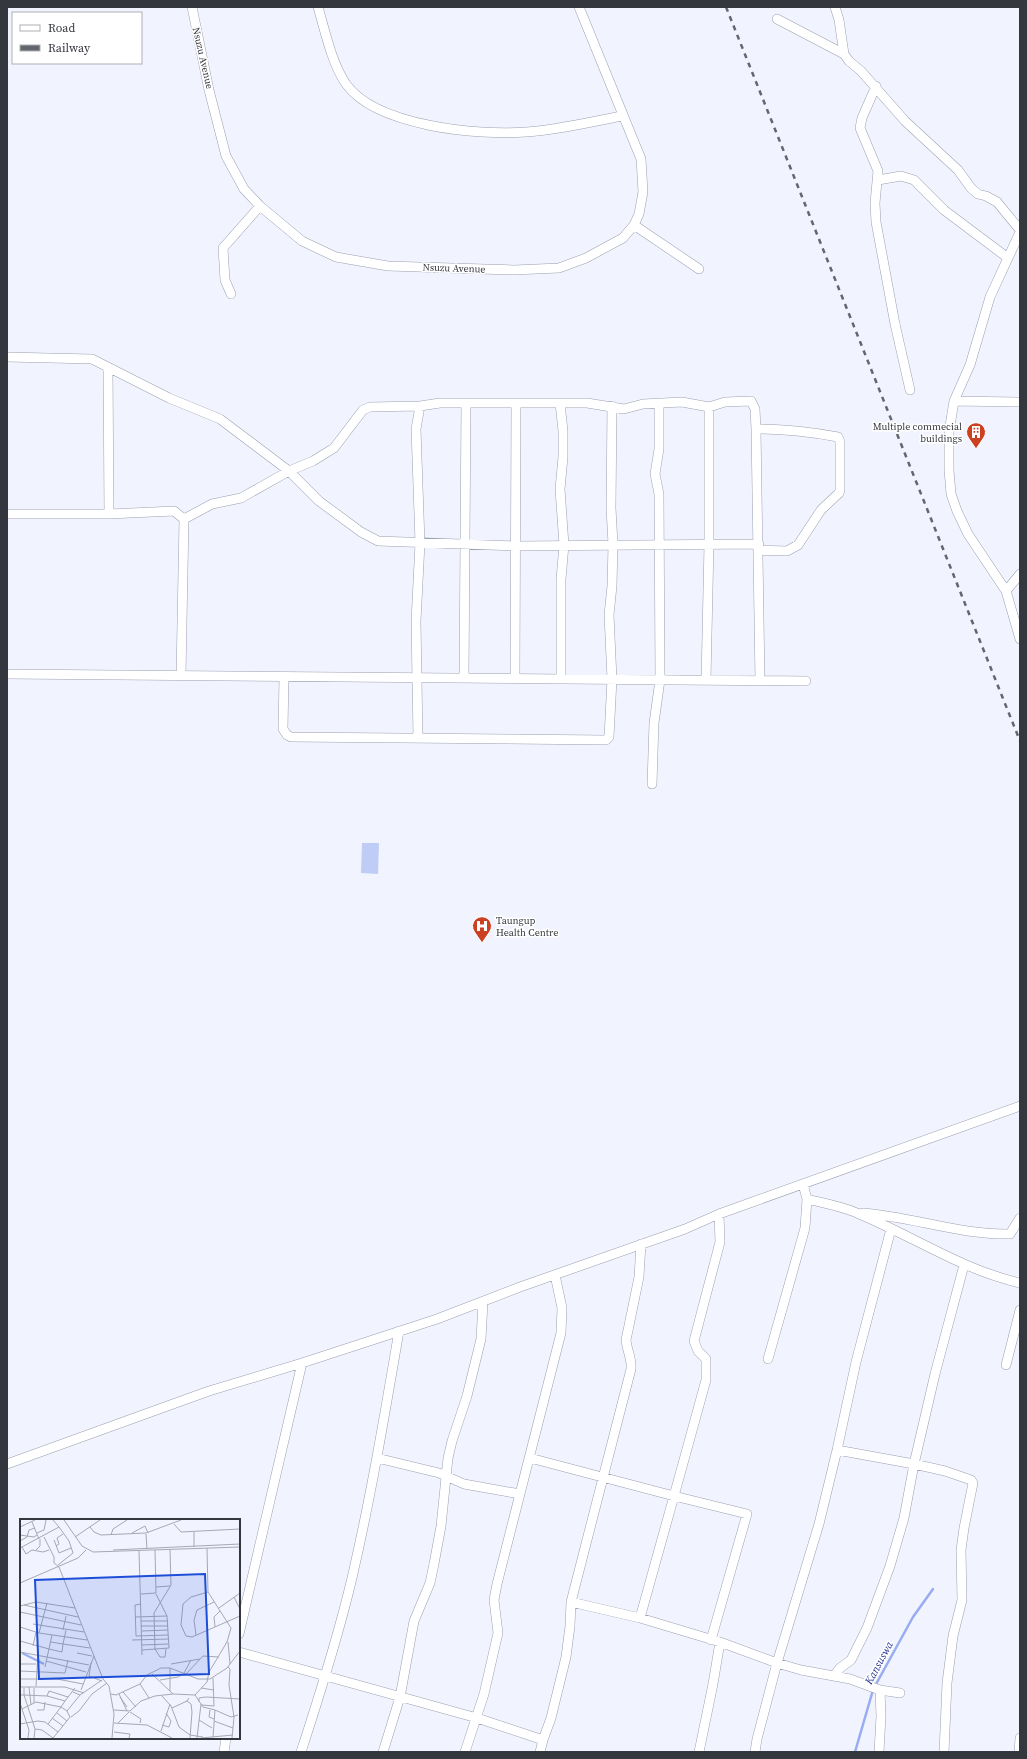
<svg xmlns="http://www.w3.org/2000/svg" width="1027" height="1759" viewBox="0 0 1027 1759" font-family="'Source Serif 4',serif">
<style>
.green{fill:#bfccf5}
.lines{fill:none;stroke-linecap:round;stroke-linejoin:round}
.stream{stroke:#98adf1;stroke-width:2.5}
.minor-casing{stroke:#9ba0b0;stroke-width:10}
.minor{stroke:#fff;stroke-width:9}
.rail{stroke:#64666e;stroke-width:2.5;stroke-dasharray:5 5;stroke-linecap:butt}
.labels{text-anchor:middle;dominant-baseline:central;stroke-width:3;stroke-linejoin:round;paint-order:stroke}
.street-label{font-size:10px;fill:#35373e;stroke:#fff}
.poi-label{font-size:10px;fill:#35373e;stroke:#fff;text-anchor:end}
.water-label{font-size:11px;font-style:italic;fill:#273495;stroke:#fff}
.inset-river{fill:none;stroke:#98adf1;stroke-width:2}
.inset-road{fill:none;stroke:#a6a8b2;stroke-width:1}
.view{fill:#1d4ed8;fill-opacity:0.15;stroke:#1d4ed8;stroke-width:2}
.inset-edge{fill:none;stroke:#35373e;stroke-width:2}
</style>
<rect width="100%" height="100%" fill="#f1f4ff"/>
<path class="green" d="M362,843H379L378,874L361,873Z"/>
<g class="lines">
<path class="stream" d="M875,1686L913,1617L933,1589
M855,1752L873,1690"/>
<g class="minor-casing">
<path id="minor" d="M192,7L209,90L226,156L244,189L260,206L302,241L336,257L388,266L514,270L559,268L586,258L623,238L634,225L639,214L643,192L641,159L579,7
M318,7C325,31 332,64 346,84C376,126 478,136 526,132C558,130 590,122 622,116
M835,7L839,20L844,54L849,61L861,71L905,121L958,170L971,188L978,194L986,196L997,202L1020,230
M777,19L844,54
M876,86L862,118L860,128L878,171L875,203L876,222L895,324L910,390
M878,180L901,176L914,180L944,210L1008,258
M634,225L699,269
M1020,232L990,297L970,365L954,401L949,432V470L951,494L957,511L968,534L1006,591L1020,639
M231,294L225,280L223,248L260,206
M7,357L92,359L169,398L220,419L289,471L319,501L361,532L378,541L516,546L759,544
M108,367L109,514
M954,401L1020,402
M560,403L563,431V457L560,489L564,545L561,579V679
M756,429C783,429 811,432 838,437L840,442V490L839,493L821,510L798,545L787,551L758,550
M7,514H109L174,511L184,519L181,675
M184,519L212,504L241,498L289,471L313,461L334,448L363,410L370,407L420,406
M1006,591L1020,574
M7,674L806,681
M284,677L283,729L287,735L291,737L606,740L609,737L612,679L609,615L612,586L613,544L611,508L612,406
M464,678L466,403
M515,679L516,403
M706,680L709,544V407
M418,738L416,621L420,543L416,429L420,406L440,403H587L624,409L643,404L682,402L709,407L725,402L751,401L755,409L756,429L760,681
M652,784L654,723L660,680L659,494L655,474L659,449V403
M803,1184L807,1199C823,1203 841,1206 857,1213C913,1236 960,1269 1020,1283
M863,1213C913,1217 960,1235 1010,1234L1020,1218
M768,1359L805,1228L807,1199
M1006,1365L1020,1310
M837,1450L914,1464L945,1471L971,1480L973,1483L964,1528L961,1550L962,1600L953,1636L947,1683L944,1752
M377,1458L439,1473L464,1484L520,1494
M530,1458L674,1496L706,1380V1359L698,1351L694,1341L720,1242L719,1214
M7,1464L209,1391L302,1363L437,1319L520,1287L685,1229L719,1214L1020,1106
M571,1602L640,1618L720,1642L777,1663L801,1670L850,1679L880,1690L900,1693
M640,1618L674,1496L747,1514L711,1640
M239,1634L302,1363
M239,1652L477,1718L543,1740L540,1752
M834,1676L840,1668L851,1660L867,1628L890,1566L904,1518L914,1464L935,1374L964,1265
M543,1740L551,1718L566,1657L570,1626L571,1602L631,1369C632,1358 627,1351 626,1340L639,1277L641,1244
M224,1752L226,1738
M301,1752C320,1694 338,1637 352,1578C371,1496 385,1413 399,1331
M383,1752L400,1697L414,1621L430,1583L434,1564L441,1526L448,1458L452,1441L467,1396L481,1339L483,1302
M465,1752L484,1694L498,1633L494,1600L497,1584L561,1333L562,1308L555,1275
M699,1752L713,1684L720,1642
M755,1752L757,1739L777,1663L819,1524L837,1450L856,1362L891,1229
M879,1752L881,1716L880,1690
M1019,1752L1020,1738"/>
</g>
<use href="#minor" class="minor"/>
<path class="rail" d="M726,7L1020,741"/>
</g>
<defs>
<g id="building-pin" transform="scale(1)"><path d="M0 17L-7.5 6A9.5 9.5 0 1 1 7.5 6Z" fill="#ca4020" stroke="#fff"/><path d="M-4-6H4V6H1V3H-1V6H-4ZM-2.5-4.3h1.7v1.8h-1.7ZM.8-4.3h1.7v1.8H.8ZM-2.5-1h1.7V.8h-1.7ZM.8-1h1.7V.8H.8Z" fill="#fff"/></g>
<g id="hospital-pin" transform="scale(1)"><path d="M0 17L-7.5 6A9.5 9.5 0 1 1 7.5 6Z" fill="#ca4020" stroke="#fff"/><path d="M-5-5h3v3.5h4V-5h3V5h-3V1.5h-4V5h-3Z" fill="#fff"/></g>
</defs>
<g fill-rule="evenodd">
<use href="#building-pin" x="976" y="432"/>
<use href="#hospital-pin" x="482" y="926"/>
</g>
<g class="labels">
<g class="street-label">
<text transform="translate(203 58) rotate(77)">Nsuzu Avenue</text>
<text transform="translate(454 268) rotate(2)">Nsuzu Avenue</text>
</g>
<g class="poi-label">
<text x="962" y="426">Multiple commecial<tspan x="962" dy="12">buildings</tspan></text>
<text x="496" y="920" text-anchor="start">Taungup<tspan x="496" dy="12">Health Centre</tspan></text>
</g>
<g class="water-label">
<text transform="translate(879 1663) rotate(-62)">Kansuswa</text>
</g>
</g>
<g transform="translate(20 1519)">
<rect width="220" height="220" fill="#f1f4ff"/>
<path class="inset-river" d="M2,134L24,145"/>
<path class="inset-road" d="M44,1L62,27L73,33L220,28M12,3L19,20M154,5L161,13L220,10M0,8L15,1M70,8L74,13L81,16L126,14L161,1M17,14L24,11L26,1M112,14L125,7L128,14M126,15L127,30M0,16L14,18L17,16M91,16L93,10L107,1M24,18L34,38V44L39,48L83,160L89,167L94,195L92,219M55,18L80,1M34,21L39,34L51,29M0,22L7,18L9,11L15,9M36,27L39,25L37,19L43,15M2,28L6,35L12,31L23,33L29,31M174,28V13M0,29L39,8L33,1M16,31L20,27V20M93,31L220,25M119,32L122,136M38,46L53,34L49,22L39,8M0,64L58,39L66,31M136,68L150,67M188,73L171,78L163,85L161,106L166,117L172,118L220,97M121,75L136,74L135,31M136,75L147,97M214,78L220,90M121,85L115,86L116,117L148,116M4,86L58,98M0,87L16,83L55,89M199,89L220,74M0,93L61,106M115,98L147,97L149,129L122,131M121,102H148M13,105L64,113M121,107H148M0,108L19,114L27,84M195,108L194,98L200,92M43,111L46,97M46,111L43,125L70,129M122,112L148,111M19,114L67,121M176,116L174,101L177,91L194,83M112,121L149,120M0,122L29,130M208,123L210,145M122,126L148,125M13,127L16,113M29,130L42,133L43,125L31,123M135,130L140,138H145L146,130M135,131L134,94L151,66L150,31M0,133L69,146M57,134L72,137M26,142L66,153M71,144L69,157L82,162M0,145H16M151,145L180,140M25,148L32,116M208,148L210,150L209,166L214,198L212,219M150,149V172M0,152L45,154L48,141M164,154L171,141M132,155L153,175M166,155L183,137L199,138M0,160H37L63,165M140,161L158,158L165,154M120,165L129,179M16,167L18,135M0,168H45L64,174M9,168L11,186M4,169V176L27,177L45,182L55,169M14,169V184M181,169L194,171M61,171L74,137M103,173L116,188M91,175L96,176L120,165L127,156L141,149H150L178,160H190L207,149L220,132M99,175L107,192M0,176H4L15,210L14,219M60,176L82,161M175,176L183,188L195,191L193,218M27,177L29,172L48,178M142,177L151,187L159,208L170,216L183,218M100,178L107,188M169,179L167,182L171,185L172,193L170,219M179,183V179L186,178L220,180M0,184L9,211L8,219M182,186L194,187L193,159M152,189L167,182M2,190L16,183L41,188L45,182M17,191H24L25,183M94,191L110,192L121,182L135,177L153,175L175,176L187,163L189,153L207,123L211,109L188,73L187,29M190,191L189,198L194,200M195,191L211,198L218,196M47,192L60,176L53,173M110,193L121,200L120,204M37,194L47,202M51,198L59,192L72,175L87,164M32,199L43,207M179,201L192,209M194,202L213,209M94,204L127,206L152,219M98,204L109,193M0,205L18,202L25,203L38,213L33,219M28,205L41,188L47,192L50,198L38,213M142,206L149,208L151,202L146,194M15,210L22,211L33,219M141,212L150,185M94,213L110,215L109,219M177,219L181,185M181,219L213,216"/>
<path class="view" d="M185,55L189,155L19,160L15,61Z"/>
<rect width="220" height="220" class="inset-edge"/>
</g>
<rect width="1027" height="1759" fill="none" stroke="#35373e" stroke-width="16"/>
<rect x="12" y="12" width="130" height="52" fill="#ffffff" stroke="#aeafb2"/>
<rect x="20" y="25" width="20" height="6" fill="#ffffff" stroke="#aeafb2"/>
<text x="48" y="32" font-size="12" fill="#35373e">Road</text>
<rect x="20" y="45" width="20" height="6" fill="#64666e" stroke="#aeafb2"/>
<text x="48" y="52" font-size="12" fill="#35373e">Railway</text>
</svg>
